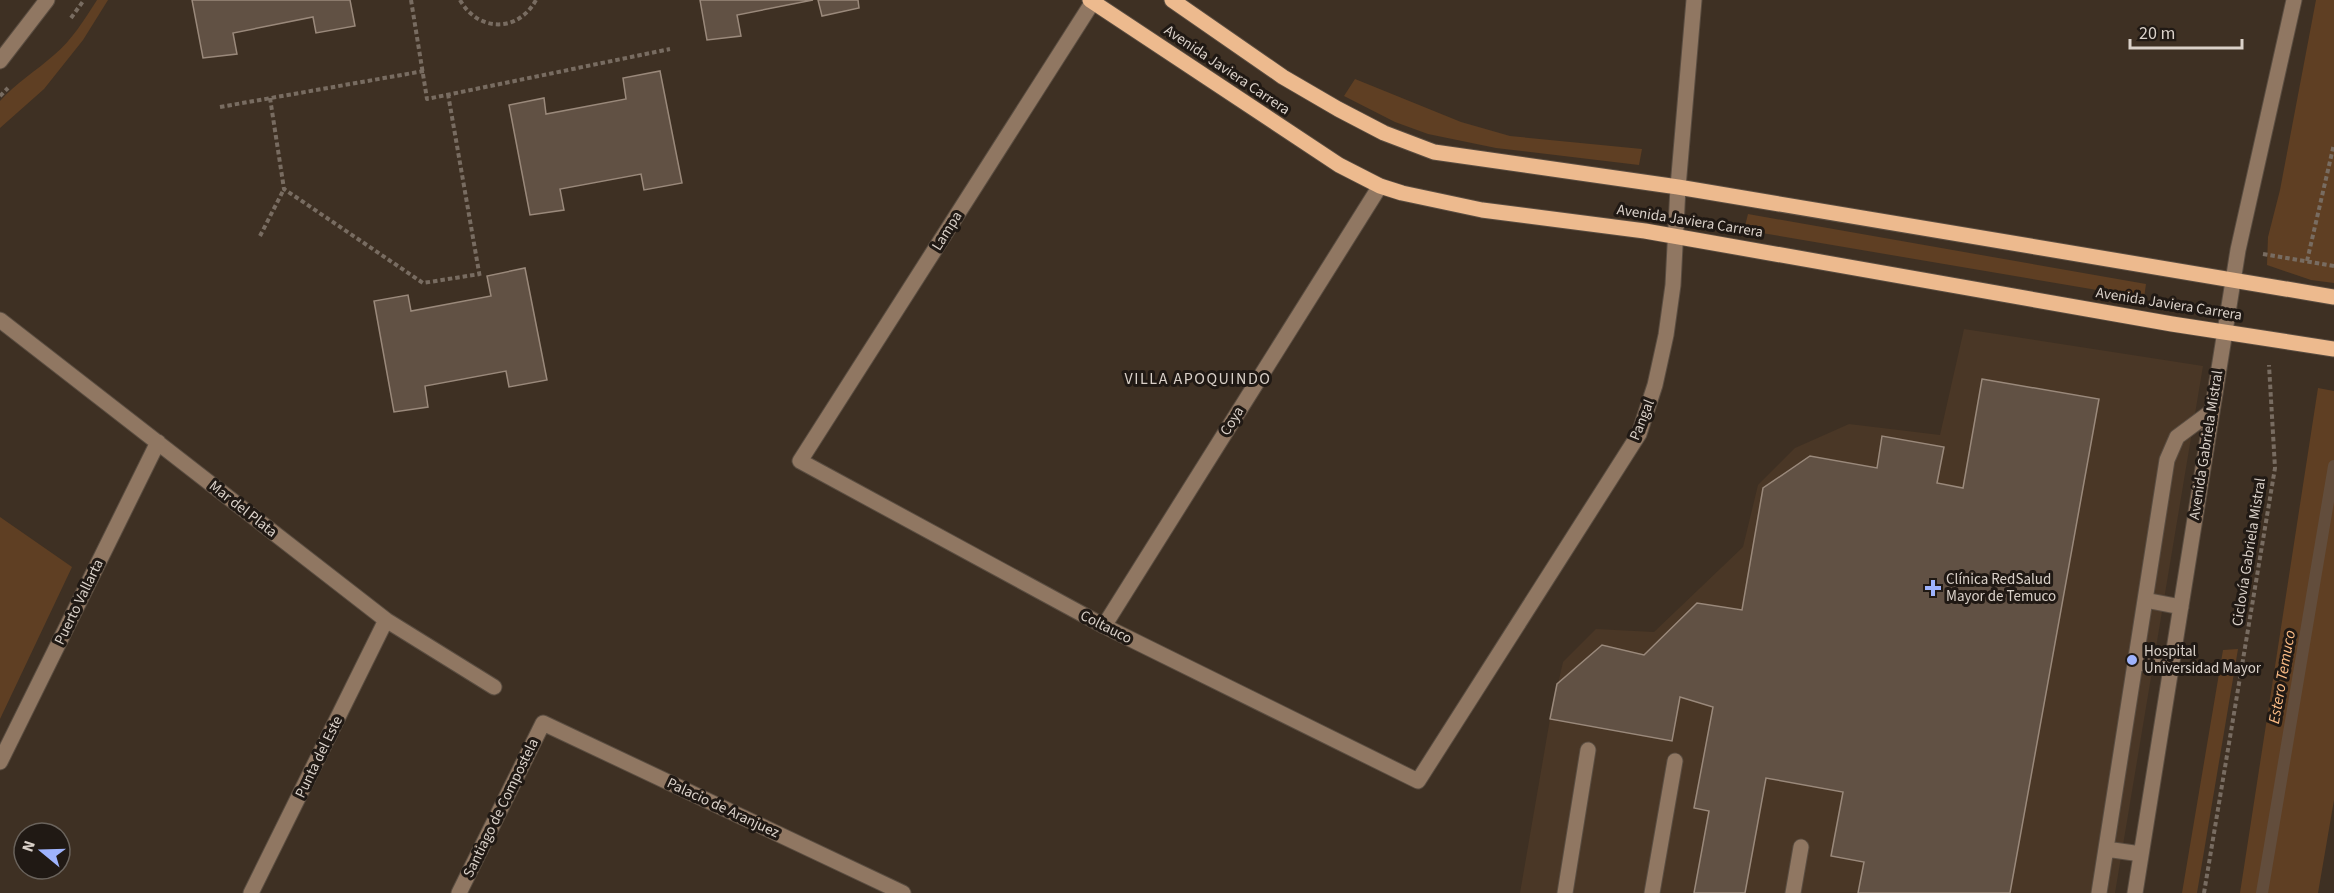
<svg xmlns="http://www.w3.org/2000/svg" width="2334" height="893" viewBox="0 0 2334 893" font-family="'Source Sans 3',sans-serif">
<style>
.built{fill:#4a3726}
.green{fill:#5f3f23}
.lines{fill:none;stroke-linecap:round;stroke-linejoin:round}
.stream{stroke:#624d3c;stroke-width:12}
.building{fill:#615144;stroke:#9a897b;stroke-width:1.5}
.minor-casing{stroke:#5a4d41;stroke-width:17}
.major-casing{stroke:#5a4d41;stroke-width:17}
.path{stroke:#786c61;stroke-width:4;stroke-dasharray:4.5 3;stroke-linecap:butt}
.minor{stroke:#907762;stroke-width:15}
.major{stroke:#edba8e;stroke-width:15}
.poi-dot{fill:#9eb3fd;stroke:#201914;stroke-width:2}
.labels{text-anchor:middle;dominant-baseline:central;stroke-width:6;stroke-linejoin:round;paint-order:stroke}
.street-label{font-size:15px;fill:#dad1c9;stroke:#201914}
.poi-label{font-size:15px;fill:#dad1c9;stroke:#201914;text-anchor:start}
.neighbourhood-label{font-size:16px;letter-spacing:1.5px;fill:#dad1c9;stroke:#201914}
.water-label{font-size:16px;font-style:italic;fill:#fdbd86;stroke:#201914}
</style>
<rect width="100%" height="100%" fill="#3e3023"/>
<path class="built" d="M1964,329L2203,366L2115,893H1520L1550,719L1563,662L1596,629L1654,632L1743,547L1758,485L1795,448L1849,424L1940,435Z"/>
<path class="green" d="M97,0H108L83,40L44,89L0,128V101C16,83 36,71 54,55C72,40 84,20 97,0Z
M2316,0H2334V283L2311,280L2267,265L2268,237L2280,190Z
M1355,79L1461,122L1510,136L1642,149L1639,165L1496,148L1428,134L1395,122L1344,96Z
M1748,214L2146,284L2144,298L1744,230Z
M2318,388L2334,391V800L2318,893H2240Z
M0,517L72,567L0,719Z
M2238,649L2197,893H2182L2223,650Z"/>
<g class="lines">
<path class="stream" d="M2262,893L2334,466"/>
</g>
<path class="building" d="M192,0H350L355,26L316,33L313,17L233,33L237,54L203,58Z
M700,0H813L737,15L741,36L707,40Z
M818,0H858L859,8L822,16Z
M660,71L682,183L644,190L641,174L560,189L564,210L530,215L509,105L544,98L546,114L626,99L623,78Z
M525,268L547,380L509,387L506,371L425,386L428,407L394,412L374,301L408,295L411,311L491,296L487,276Z
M1982,379L2099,399L2010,893H1858L1864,862L1831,856L1843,792L1766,778L1745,893H1694L1709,811L1694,808L1713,707L1680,697L1672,741L1550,719L1557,684L1602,645L1644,655L1697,603L1742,610L1763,488L1810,456L1877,468L1882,436L1944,447L1937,483L1963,488Z"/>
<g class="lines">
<g class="minor-casing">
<path id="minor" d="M1094,0L800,461L1104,626L1418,781L1639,434L1655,385L1666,335L1673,285L1678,187L1694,0
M0,61L47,0
M0,320L386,620L494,687
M2145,600L2181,607
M1104,626L1380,186
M2135,662L2171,669
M0,762L158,442
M2106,849L2141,854
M251,893L386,620
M459,893L543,723L903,893
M1565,893L1588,750
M1652,893L1675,761
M1793,893L1801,847
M2099,893L2167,460L2177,437L2212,411
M2135,893L2238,250L2294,0"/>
</g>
<g class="major-casing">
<path id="major" d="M1090,0L1339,165L1380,186L1402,193L1482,210L1645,231L2172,324L2334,349
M1172,0L1283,77L1338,109L1384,133L1434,152L1678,187L2334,297"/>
</g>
<path class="path" d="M411,0L427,99L670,49
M460,0C478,32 518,33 536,0
M71,18L84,0
M448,94L480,278
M0,96L8,88
M270,98L284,189L423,283L480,274
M220,107L424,71
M260,236L284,189
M2263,254L2334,266
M2307,261L2334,144
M2204,893L2275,468L2269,365"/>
<use href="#minor" class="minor"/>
<use href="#major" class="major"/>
</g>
<g class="poi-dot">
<path d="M1930 579h6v6h6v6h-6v6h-6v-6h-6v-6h6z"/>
<circle cx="2132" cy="660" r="6"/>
</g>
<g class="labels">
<g class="street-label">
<text transform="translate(1227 70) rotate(34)">Avenida Javiera Carrera</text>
<text transform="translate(1690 221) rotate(9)">Avenida Javiera Carrera</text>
<text transform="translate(947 231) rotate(-58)">Lampa</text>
<text transform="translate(2169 304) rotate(9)">Avenida Javiera Carrera</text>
<text transform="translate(1642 420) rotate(-68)">Pangal</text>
<text transform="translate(1232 421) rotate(-58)">Coya</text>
<text transform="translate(2206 445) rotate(-81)">Avenida Gabriela Mistral</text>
<text transform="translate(243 509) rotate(38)">Mar del Plata</text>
<text transform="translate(2249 552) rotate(-81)">Ciclovía Gabriela Mistral</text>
<text transform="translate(79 602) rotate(-64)">Puerto Vallarta</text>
<text transform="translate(1106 627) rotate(27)">Coltauco</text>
<text transform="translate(319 757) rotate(-64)">Punta del Este</text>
<text transform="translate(501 808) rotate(-64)">Santiago de Compostela</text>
<text transform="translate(723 808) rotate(25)">Palacio de Aranjuez</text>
</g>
<g class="poi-label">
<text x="1946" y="579">Clínica RedSalud<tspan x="1946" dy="17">Mayor de Temuco</tspan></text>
<text x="2144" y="651">Hospital<tspan x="2144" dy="17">Universidad Mayor</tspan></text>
</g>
<g class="neighbourhood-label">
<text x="1198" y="379">VILLA APOQUINDO</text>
</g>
<g class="water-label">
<text transform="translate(2282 677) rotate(-80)">Estero Temuco</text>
</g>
</g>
<g transform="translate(42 851) rotate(289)"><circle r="28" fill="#201914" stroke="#6a635c" stroke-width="1.5"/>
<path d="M0-4.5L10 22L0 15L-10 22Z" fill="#9eb3fd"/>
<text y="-9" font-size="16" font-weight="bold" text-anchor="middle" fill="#dad1c9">N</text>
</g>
<path d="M2130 39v9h112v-9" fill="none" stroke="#dad1c9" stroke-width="3"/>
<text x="2139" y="39" font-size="18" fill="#dad1c9" stroke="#201914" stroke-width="4.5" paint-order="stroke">20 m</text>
</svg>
